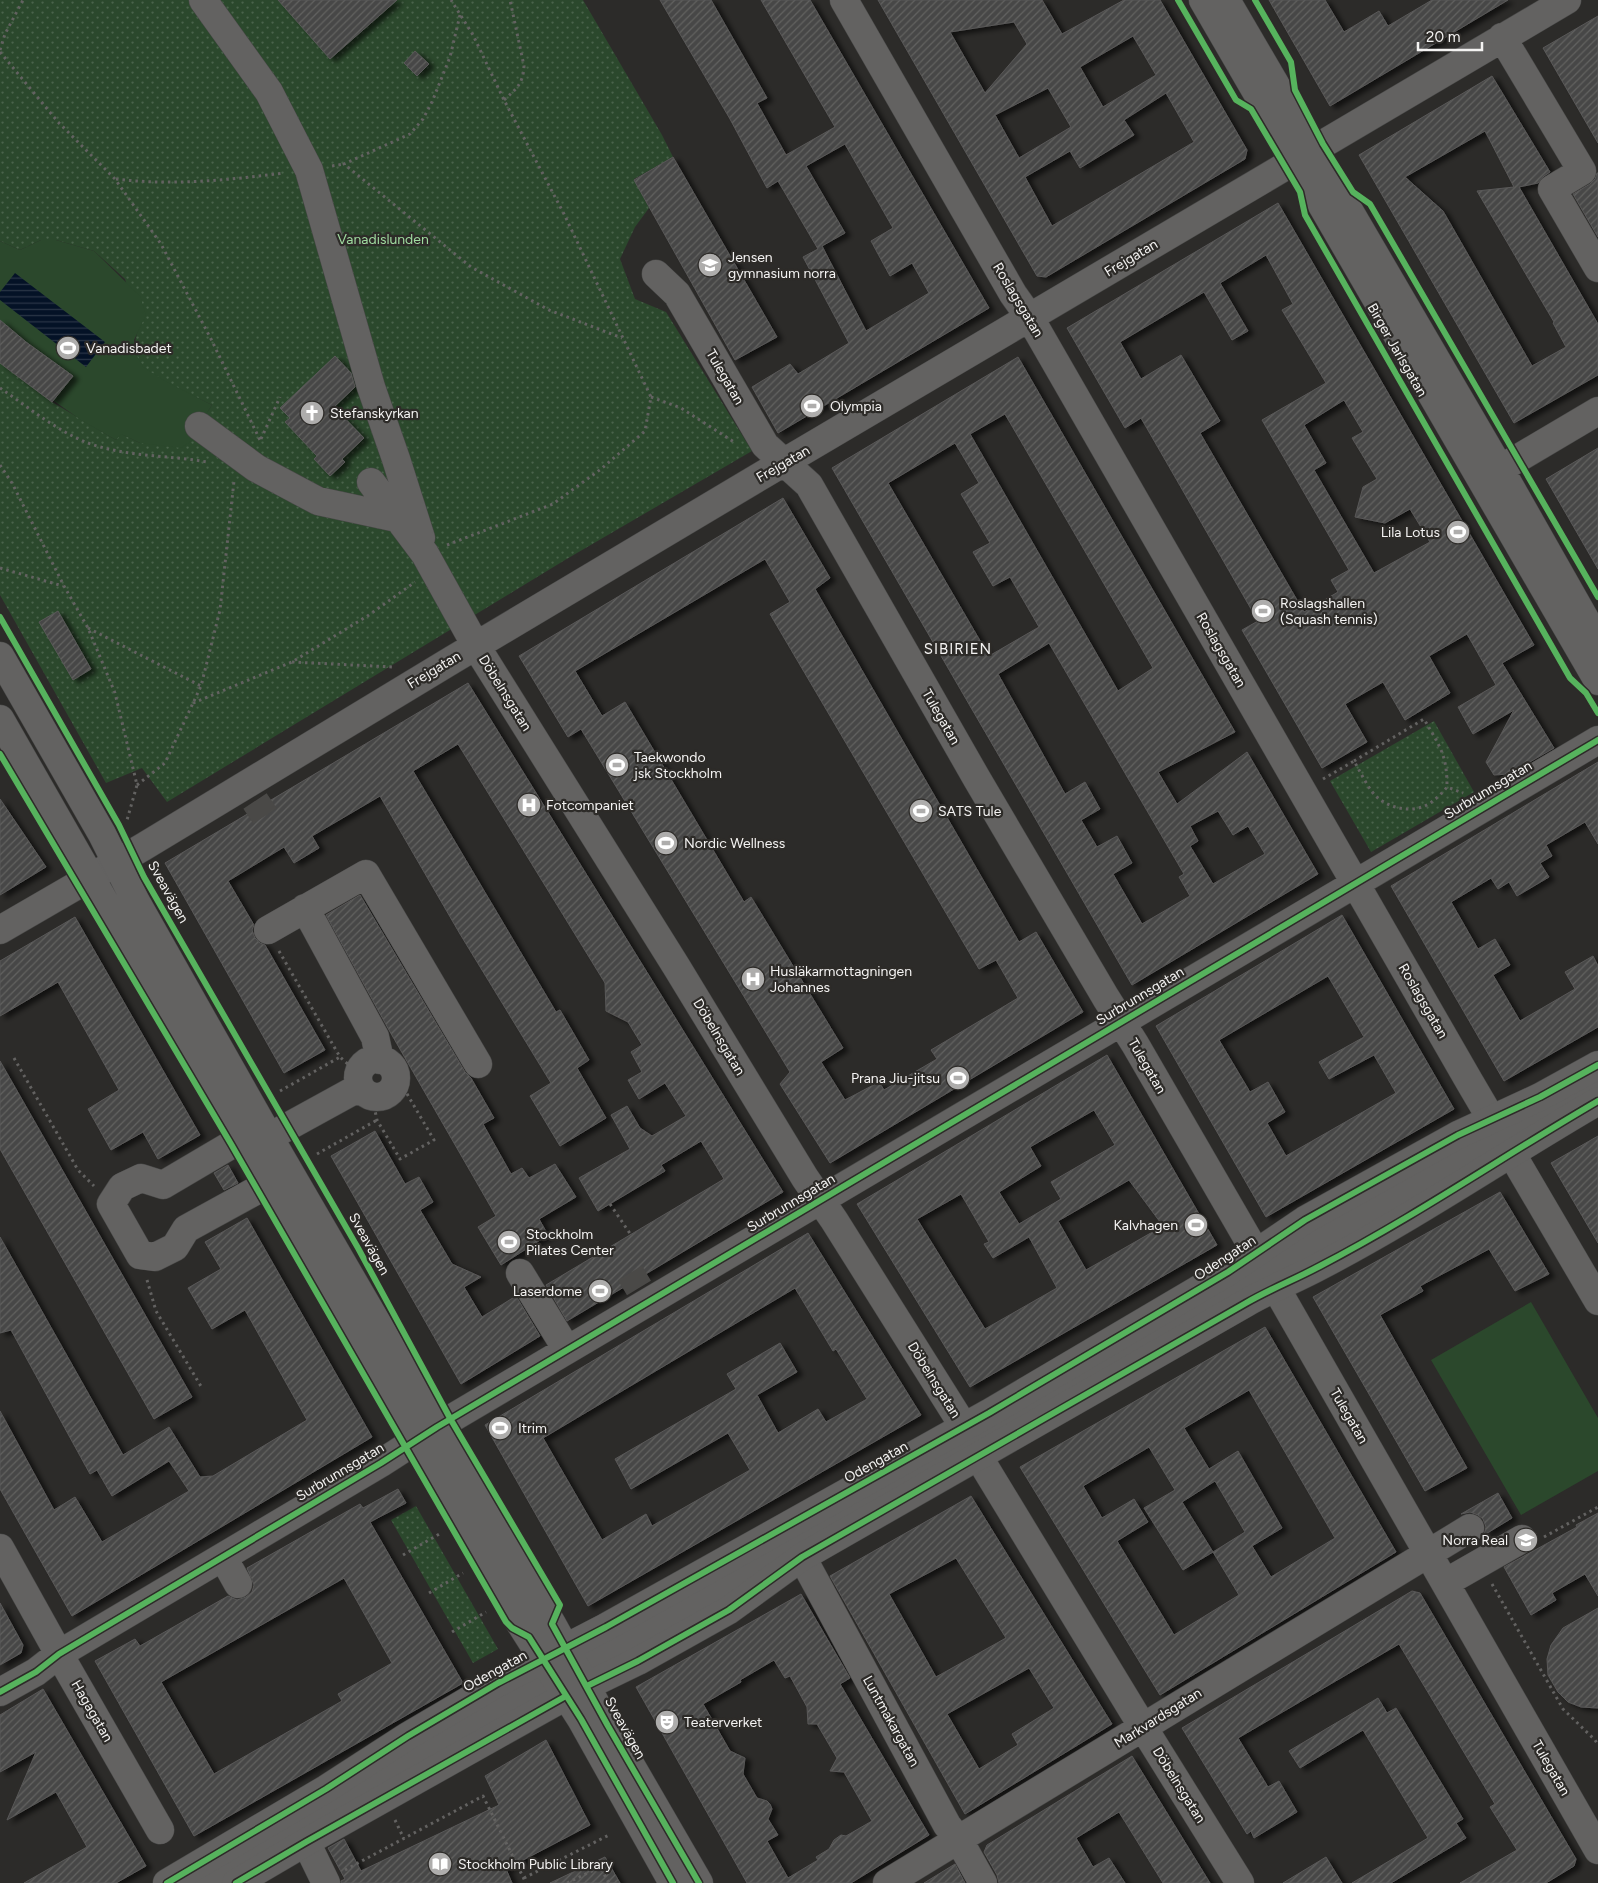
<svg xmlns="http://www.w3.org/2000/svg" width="1598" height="1883" viewBox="0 0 1598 1883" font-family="Figtree,sans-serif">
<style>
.grass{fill:url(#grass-dots)}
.pitch{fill:#2b482c}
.water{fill:url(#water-rules)}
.building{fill:url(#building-hatch);stroke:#595858;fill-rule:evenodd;filter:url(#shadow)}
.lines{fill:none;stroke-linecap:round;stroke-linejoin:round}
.minor-tunnel{stroke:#4a4947;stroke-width:28;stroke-dasharray:28 14;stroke-linecap:butt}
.minor-casing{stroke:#474746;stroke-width:29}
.major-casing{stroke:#474746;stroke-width:29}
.path{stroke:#636261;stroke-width:3;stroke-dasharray:2.5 4;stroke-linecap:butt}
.minor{stroke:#636261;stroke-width:28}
.major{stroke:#636261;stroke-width:28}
.cycleway-casing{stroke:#2d2b28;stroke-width:9}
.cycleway{stroke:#56b35d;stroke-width:6}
.labels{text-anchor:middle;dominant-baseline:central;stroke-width:4.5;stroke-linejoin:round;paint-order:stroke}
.park-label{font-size:14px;fill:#9fda9f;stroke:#2d2b28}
.poi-label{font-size:14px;fill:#f4f3f2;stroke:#2d2b28;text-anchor:start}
.street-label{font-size:14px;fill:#f4f3f2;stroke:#2d2b28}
.neighbourhood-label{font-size:15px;letter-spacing:1px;fill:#f4f3f2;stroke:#2d2b28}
</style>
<defs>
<pattern id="grass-dots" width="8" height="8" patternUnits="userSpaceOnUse" patternTransform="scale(1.25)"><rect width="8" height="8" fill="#2b482c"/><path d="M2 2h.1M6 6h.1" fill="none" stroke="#4a634b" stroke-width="1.8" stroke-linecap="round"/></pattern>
<pattern id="water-rules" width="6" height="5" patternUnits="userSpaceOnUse" patternTransform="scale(1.25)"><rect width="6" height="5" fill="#041226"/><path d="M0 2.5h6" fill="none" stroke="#293546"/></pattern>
<pattern id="building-hatch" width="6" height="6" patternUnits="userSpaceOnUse" patternTransform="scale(1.25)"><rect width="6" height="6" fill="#474746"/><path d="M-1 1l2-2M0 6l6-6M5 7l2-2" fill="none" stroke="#626261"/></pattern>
<filter id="shadow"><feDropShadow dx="5.5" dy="3" stdDeviation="2.5" flood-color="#0009"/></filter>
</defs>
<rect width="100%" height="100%" fill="#2c2b29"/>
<path class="grass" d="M0,0H583L662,135L673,157L634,179L649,208L635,227L620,259L635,299L666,312L752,451L565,560L167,802L142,768L106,783L0,595V363L52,402L116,440L120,433L140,443L206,414L212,405C194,396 156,380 143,368C132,356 134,340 139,328L125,279L94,251L56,240H41L20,250L0,241Z
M1434,721L1474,792L1371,852L1330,781Z
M416,1506L498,1649L473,1663L391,1520Z"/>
<path class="pitch" d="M41,240H56L94,251L140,296L146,315L134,340L137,356L143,367L165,381L212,405L193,435L194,439L181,448L140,443L121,434L116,440L81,420L0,363V241L20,250Z
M1531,1302L1598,1418V1471L1521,1515L1431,1360Z"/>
<path class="water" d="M15,273L105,342L86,367L0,300V292Z"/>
<path class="building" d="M278,0H397L330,59Z
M660,0H711L767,98L757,103L786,155L835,127L761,0H810L989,308L778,433L752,387L790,364L798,374L849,343L803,257L818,249L778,181L767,188L730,119ZM845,144L893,228L871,241L890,276L912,263L929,293L866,331L822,246L845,233L806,166Z
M878,0H1042L1062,34L1124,0H1160L1247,150L1245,159L1046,277L1037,276ZM1014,22L1027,44L985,93L950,32ZM1133,36L1156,75L1103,107L1080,67ZM1048,88L1071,127L1019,158L995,115ZM1166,93L1194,142L1052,226L1025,177L1070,151L1080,168L1134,135L1124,120Z
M1269,0H1325L1344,32L1379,11L1388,26L1432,0H1508L1330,106Z
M1598,16V143L1543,48Z
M415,51L429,64L417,76L404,63Z
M1492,76L1550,172L1544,176L1538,183L1519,187L1598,324V375L1514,423L1359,155ZM1485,131L1514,187L1477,191L1554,322L1553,323L1566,347L1532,366L1443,211L1405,177Z
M673,157L777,337L735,360L634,180Z
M1597,173H1598V237L1573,194L1590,184L1595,179Z
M1278,203L1534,645L1502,663L1554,748L1509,774L1494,775L1486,762L1514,710L1473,734L1458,707L1496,685L1467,634L1429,656L1450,693L1405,720L1383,682L1345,704L1367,742L1322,768L1242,630L1258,621L1141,418L1125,428L1067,328ZM1266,255L1293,304L1282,310L1326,383L1262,420L1349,570L1331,580L1338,592L1304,612L1200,433L1220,421L1181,355L1141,379L1120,342L1204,292L1232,340L1248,331L1220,283ZM1344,400L1363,432L1352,438L1377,479L1363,487L1355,517L1385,523L1410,509L1430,542L1374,573L1314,470L1326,463L1304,425Z
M0,320L26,342L73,376L52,402L0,363Z
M335,356L351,373L355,387L334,407L364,438L342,459L345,462L330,476L314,459L317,456L285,422L290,418L280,408Z
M1018,357L1235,732L1158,772L1177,804L1247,752L1318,874L1132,985L832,468ZM1005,414L1153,668L1118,691L970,434ZM955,443L979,483L961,494L990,543L973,552L993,586L1010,577L1039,627L989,656L888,483ZM1049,643L1184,874L1179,877L1190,896L1142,924L1113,874L1132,863L1117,836L1097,847L1081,820L1100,809L1085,782L1065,794L998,674ZM1218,811L1233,835L1248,826L1265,854L1213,884L1190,846L1198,841L1190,826Z
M1598,448V569L1546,479Z
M783,498L830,578L815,589L1019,942L1036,932L1083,1012L830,1163L780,1084L790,1072L581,729L568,737L519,656ZM765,559L790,602L770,614L979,969L996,960L1018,998L931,1050L937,1059L884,1090L879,1082L845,1100L821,1062L843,1048L751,897L744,902L625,702L602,716L575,671Z
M58,611L91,669L73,680L39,622Z
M468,683L783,1192L567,1321L546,1285L724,1179L701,1141L661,1165L665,1171L598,1211L579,1178L630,1149L611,1115L627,1106L640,1128L652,1136L686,1116L665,1083L639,1099L628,1080L642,1072L631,1052L642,1045L628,1022L606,1011L605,983L458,744L413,771L556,1012L560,1010L589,1060L577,1068L606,1118L560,1146L530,1096L551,1083L460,934L380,796L312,836L319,848L294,863L284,847L228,881L254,925L252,930L255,938L260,943L265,945L325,1050L284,1073L165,863Z
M1598,762V844L1585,822L1546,845L1552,856L1540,863L1549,877L1517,896L1509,882L1498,889L1491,878L1451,902L1478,949L1495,939L1510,965L1493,975L1520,1021L1575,989L1565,972L1593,956L1598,966V1027L1504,1081L1391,886Z
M0,799L46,867L0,895Z
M360,895L465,1072L471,1078L494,1118L483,1124L511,1174L522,1168L529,1178L555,1164L576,1197L539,1219L548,1235L501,1265L478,1227L496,1216L389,1030L326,915Z
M1342,915L1454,1109L1266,1217L1156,1026ZM1328,976L1364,1037L1319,1062L1329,1079L1374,1055L1396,1093L1286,1156L1267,1123L1285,1112L1268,1082L1250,1092L1219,1040Z
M75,917L200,1135L158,1159L143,1132L111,1150L88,1109L119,1090L58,982L0,1016V961Z
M1107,1055L1217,1245L970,1387L857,1204ZM1094,1110L1115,1145L1051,1182L1061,1199L1019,1224L999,1192L1041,1166L1030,1147ZM1129,1180L1163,1226L1086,1270L1058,1221ZM961,1194L989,1242L984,1244L993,1258L1029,1237L1057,1288L985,1329L917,1219Z
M0,1061L192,1397L154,1419L0,1149Z
M375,1131L405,1184L419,1177L433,1202L420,1210L452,1264L481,1277L464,1287L482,1317L516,1296L540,1336L461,1384L331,1156Z
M1598,1136V1243L1551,1163Z
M228,1165L238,1183L224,1190L214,1173Z
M1500,1192L1549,1274L1515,1291L1489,1249L1420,1286L1423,1291L1380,1315L1467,1468L1425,1491L1313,1297Z
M247,1218L372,1437L72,1616L0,1489V1411L54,1510L75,1497L102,1542L189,1491L169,1461L112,1496L97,1470L90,1474L11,1330L0,1333V1237L123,1455L169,1427L200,1477L213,1476L307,1420L245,1310L212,1329L188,1288L221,1269L205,1242Z
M808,1233L921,1415L588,1606L485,1425ZM795,1288L833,1351L836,1349L867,1399L826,1422L818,1409L778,1433L757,1395L797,1372L780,1343L727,1374L736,1389L615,1459L631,1489L728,1433L750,1470L652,1526L646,1514L602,1540L543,1438Z
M1265,1327L1396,1552L1160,1695L1020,1467ZM1249,1390L1335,1538L1271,1577L1252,1546L1282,1528L1238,1451L1209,1469L1184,1428ZM1149,1447L1175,1490L1144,1508L1183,1570L1213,1552L1239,1595L1174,1635L1117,1541L1148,1522L1134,1499L1102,1518L1083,1486ZM1215,1481L1245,1532L1213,1552L1182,1502Z
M398,1489L406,1503L370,1522L463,1683L194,1836L95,1661L135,1639L140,1646L228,1596L237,1600L246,1597L252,1592L254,1585L247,1568L360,1504L363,1508ZM344,1578L392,1663L338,1694L342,1701L214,1774L161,1682Z
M1498,1493L1512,1518L1484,1535L1486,1527L1483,1519L1478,1515L1470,1512L1461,1514Z
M971,1496L1112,1724L965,1814L830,1576ZM956,1558L1006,1638L936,1677L889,1594ZM1029,1668L1054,1708L1012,1734L1018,1745L979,1769L947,1714Z
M1598,1513V1596L1585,1574L1552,1593L1556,1600L1531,1615L1504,1567L1577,1527L1576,1525Z
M1412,1591L1420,1593L1576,1859L1574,1866L1546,1883H1460L1517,1850L1490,1807L1495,1804L1399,1644L1238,1738L1268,1787L1279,1781L1297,1812L1254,1838L1251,1831L1247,1834L1182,1728Z
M801,1594L850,1678L840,1684L929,1835L851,1883H747L636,1687ZM774,1660L785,1678L790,1676L807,1707L808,1724H817L837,1758L830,1771L844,1772L872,1821L846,1836L841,1835L834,1840L829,1849L816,1857L818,1860L788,1878L767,1841L778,1835L768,1819L772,1809L770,1804L767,1801L757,1798L743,1774L745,1758L730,1751L703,1704L741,1682L740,1680Z
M0,1603L23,1645L21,1653L0,1665Z
M1598,1608V1708L1581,1707L1568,1702L1558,1692L1548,1675L1547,1659L1551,1645L1563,1628Z
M43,1689L146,1866L116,1883H24L87,1847L56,1792L7,1820L36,1752L0,1772V1715Z
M1378,1698L1387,1713L1396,1708L1463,1819L1456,1823L1466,1838L1391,1883H1352L1428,1838L1363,1730L1300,1768L1289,1751Z
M546,1740L590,1825L506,1869L512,1883H341V1881L345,1879L328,1848L344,1839L361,1871L499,1805L485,1776Z
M1132,1756L1210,1883H1163L1119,1812L1076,1838L1093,1867L1109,1858L1125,1883H999L997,1875L984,1852L987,1845Z
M605,1857L620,1883H550Z
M1326,1857L1342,1883H1283Z
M955,1864L965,1883H924Z"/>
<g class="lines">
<path class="minor-tunnel" d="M255,801L265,816
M630,1273L639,1288"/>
<g class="minor-casing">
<path id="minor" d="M203,0L269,92L309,170L371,387L396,459L421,538
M844,0L1013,294L1030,318L1469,1081L1598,1301
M1203,0L1598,681
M1226,0L1500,469L1598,642
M1502,37L1582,171L1552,189L1598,268
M656,274L677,294L765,445L809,485L977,779L1106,998L1135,1044L1256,1253L1598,1850
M199,426L256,468L318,501L397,518
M1500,469L1598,411
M371,482L425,554L476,646L676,966L805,1178L834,1220L964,1427
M305,908L375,1037L380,1060
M0,930L143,847L452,660L754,480L1567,0
M268,930L366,874L478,1064
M358 1078a19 19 0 1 1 38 0a19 19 0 1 1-38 0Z
M269,1137L360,1087
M241,1139L163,1185L141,1178L122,1187L111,1204L140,1255L155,1257L175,1247L186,1229L268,1184
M520,1273L567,1350
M978,1456L1133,1711L1240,1883
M0,1548L59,1654L160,1830
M223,1557L238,1584
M802,1557L947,1825L959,1840L983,1883
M1445,1583L1522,1539
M0,1692L36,1672L59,1654L381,1463L437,1427L1598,740
M306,1842L326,1883
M204,1883L705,1596L927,1465L1598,1083
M887,1883L1470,1528"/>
</g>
<g class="major-casing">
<path id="major" d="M0,656L102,834L136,902L269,1137L552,1624L608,1726L699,1883
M0,719L206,1079L396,1404L518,1620L581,1719L673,1883
M167,1883L326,1789L408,1736L498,1683L606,1627L989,1413L1228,1272L1305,1220L1458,1135L1540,1097L1598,1065
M236,1883L306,1842L566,1696L638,1661L729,1610L802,1557L1246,1303C1270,1289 1296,1279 1320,1266C1416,1216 1505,1155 1598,1101"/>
</g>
<path class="path" d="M460,15L450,57L432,102L423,119L410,134L344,164L471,267L549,310L622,338
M0,50L5,34L23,0
M0,52L58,122L115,179L161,244L211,339L260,440
M504,100C517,88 523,84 524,66L510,0
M332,166L344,164
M116,179C172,186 228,180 284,173
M0,388C28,407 57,431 88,443C126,457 168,455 207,462
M651,397L681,408L734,442
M261,439L280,397
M0,465L12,483L64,586L88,628L115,693L137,785L127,820
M447,545L553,504L601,469L645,431L651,397L564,214L504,100L473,35L451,0
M0,568L63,586
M88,628L201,686
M292,662L393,667
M193,703L292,662L369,615L415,582
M1354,761L1424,719C1440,747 1447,754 1447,787
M1323,779L1354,761C1360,771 1369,791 1378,798C1393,810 1417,814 1433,801C1438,797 1443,792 1447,787L1463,793
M137,785L165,763L201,686L220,610L234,481
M279,951L340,1057L350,1066
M14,1058L78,1170L94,1186
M280,1091L340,1057
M374,1106L377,1120L400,1159L434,1140L403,1087L396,1082
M317,1154L377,1120
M610,1204L631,1235
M147,1280L156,1311L202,1388
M1544,1537L1598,1507
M403,1555L441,1533
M1492,1584L1563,1709L1595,1740L1598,1745
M429,1593L463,1573
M452,1632L486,1612
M395,1820L404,1839
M345,1870L483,1796L526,1883
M524,1878L609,1835
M567,1883L600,1867L609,1883"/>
<use href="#minor" class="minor"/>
<use href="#major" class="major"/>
<g class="cycleway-casing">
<path id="cycleway" d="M1178,0L1236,100L1251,109L1300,192L1305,215L1570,678L1586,693L1598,713
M1255,0L1291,62L1295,90L1323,144L1353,192L1370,204L1598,597
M0,617L119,825L144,877L358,1248L451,1420L560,1605L552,1624L608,1726L699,1883
M0,754L231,1144L506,1622L512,1628L529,1637L581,1719L673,1883
M587,1686L638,1661L729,1610L802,1557L1246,1303C1270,1289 1296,1279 1320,1266C1416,1216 1505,1155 1598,1101
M0,1692L36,1672L59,1654L381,1463L437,1427L1598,740
M167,1883L326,1789L408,1736L498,1683L606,1627L989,1413L1228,1272L1305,1220L1458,1135L1540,1097L1598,1065
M236,1883L306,1842L566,1696"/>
</g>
<use href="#cycleway" class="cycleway"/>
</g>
<defs>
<g id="school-disc" transform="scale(1.25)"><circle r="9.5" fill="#aeadac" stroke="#2d2b28"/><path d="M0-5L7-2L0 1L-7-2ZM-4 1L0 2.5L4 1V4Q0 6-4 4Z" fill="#fff"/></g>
<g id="stadium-disc" transform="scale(1.25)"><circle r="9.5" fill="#aeadac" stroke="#2d2b28"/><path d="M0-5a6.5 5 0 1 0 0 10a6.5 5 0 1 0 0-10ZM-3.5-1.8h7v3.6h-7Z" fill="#fff"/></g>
<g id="church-disc" transform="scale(1.25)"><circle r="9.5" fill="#aeadac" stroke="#2d2b28"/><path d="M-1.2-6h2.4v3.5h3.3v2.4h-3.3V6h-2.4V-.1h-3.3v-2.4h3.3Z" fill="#fff"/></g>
<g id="hospital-disc" transform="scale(1.25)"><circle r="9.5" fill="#aeadac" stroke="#2d2b28"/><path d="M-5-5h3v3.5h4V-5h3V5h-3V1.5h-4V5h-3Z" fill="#fff"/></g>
<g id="theatre-disc" transform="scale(1.25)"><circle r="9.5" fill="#aeadac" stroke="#2d2b28"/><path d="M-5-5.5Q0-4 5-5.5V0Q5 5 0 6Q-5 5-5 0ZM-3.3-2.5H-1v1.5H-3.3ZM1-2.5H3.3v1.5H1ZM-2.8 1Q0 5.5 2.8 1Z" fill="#fff"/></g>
<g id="library-disc" transform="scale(1.25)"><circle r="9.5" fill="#aeadac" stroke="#2d2b28"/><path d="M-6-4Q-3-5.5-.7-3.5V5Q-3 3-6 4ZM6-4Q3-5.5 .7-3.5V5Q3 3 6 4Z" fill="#fff"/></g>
</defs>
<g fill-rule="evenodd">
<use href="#school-disc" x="710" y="265"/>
<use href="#stadium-disc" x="68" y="348"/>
<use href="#stadium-disc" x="812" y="406"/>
<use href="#church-disc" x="312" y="413"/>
<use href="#stadium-disc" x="1458" y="532"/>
<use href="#stadium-disc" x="1263" y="611"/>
<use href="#stadium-disc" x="617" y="765"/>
<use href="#hospital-disc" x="529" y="805"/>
<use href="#stadium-disc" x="921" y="811"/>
<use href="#stadium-disc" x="666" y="843"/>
<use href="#hospital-disc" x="753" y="979"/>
<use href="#stadium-disc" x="958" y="1078"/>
<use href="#stadium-disc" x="1196" y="1225"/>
<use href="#stadium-disc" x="509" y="1242"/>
<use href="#stadium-disc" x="600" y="1291"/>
<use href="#stadium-disc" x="500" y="1428"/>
<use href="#school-disc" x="1526" y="1540"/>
<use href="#theatre-disc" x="667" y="1722"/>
<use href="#library-disc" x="440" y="1864"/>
</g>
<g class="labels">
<g class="park-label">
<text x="383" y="239">Vanadislunden</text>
</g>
<g class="poi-label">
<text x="728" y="257">Jensen<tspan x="728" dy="16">gymnasium norra</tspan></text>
<text x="86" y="348">Vanadisbadet</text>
<text x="830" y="406">Olympia</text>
<text x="330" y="413">Stefanskyrkan</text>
<text x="1440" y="532" text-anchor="end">Lila Lotus</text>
<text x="1280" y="603">Roslagshallen<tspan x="1280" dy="16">(Squash tennis)</tspan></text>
<text x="634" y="757">Taekwondo<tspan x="634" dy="16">jsk Stockholm</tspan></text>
<text x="546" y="805">Fotcompaniet</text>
<text x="938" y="811">SATS Tule</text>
<text x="684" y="843">Nordic Wellness</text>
<text x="770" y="971">Husläkarmottagningen<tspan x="770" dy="16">Johannes</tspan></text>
<text x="940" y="1078" text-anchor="end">Prana Jiu-jitsu</text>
<text x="1178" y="1225" text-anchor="end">Kalvhagen</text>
<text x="526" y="1234">Stockholm<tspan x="526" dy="16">Pilates Center</tspan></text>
<text x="582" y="1291" text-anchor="end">Laserdome</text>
<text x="518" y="1428">Itrim</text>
<text x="1508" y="1540" text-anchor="end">Norra Real</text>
<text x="684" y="1722">Teaterverket</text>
<text x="458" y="1864">Stockholm Public Library</text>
</g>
<g class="street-label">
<text transform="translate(1131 258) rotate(-31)">Frejgatan</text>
<text transform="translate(1018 300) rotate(59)">Roslagsgatan</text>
<text transform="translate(1397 350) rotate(60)">Birger Jarlsgatan</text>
<text transform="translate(725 377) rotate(60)">Tulegatan</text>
<text transform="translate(783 464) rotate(-30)">Frejgatan</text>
<text transform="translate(1221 650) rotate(60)">Roslagsgatan</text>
<text transform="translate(434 670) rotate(-31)">Frejgatan</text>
<text transform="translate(505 693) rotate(58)">Döbelnsgatan</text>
<text transform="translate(941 717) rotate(60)">Tulegatan</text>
<text transform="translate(1488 790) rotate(-31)">Surbrunnsgatan</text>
<text transform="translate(168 892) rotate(61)">Sveavägen</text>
<text transform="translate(1140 996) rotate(-31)">Surbrunnsgatan</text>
<text transform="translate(1423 1001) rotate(60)">Roslagsgatan</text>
<text transform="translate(719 1037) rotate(59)">Döbelnsgatan</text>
<text transform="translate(1147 1066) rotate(60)">Tulegatan</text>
<text transform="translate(791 1203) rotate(-31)">Surbrunnsgatan</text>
<text transform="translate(369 1244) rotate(61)">Sveavägen</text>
<text transform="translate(1225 1258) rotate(-33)">Odengatan</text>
<text transform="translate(934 1380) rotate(58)">Döbelnsgatan</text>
<text transform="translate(1349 1416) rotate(60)">Tulegatan</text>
<text transform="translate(876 1462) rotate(-29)">Odengatan</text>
<text transform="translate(340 1472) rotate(-31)">Surbrunnsgatan</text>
<text transform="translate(495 1671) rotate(-29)">Odengatan</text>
<text transform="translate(92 1711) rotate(60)">Hagagatan</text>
<text transform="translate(1158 1718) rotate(-32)">Markvardsgatan</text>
<text transform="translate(891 1721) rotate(61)">Luntmakargatan</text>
<text transform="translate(625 1728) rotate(61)">Sveavägen</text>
<text transform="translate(1551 1768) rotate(60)">Tulegatan</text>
<text transform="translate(1179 1785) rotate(58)">Döbelnsgatan</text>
</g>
<g class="neighbourhood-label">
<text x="958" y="649">SIBIRIEN</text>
</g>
</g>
<path d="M1418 42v8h64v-8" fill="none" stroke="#f4f3f2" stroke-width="2.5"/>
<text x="1426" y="42" font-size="15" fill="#f4f3f2" stroke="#2d2b28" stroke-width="4" paint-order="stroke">20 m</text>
</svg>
